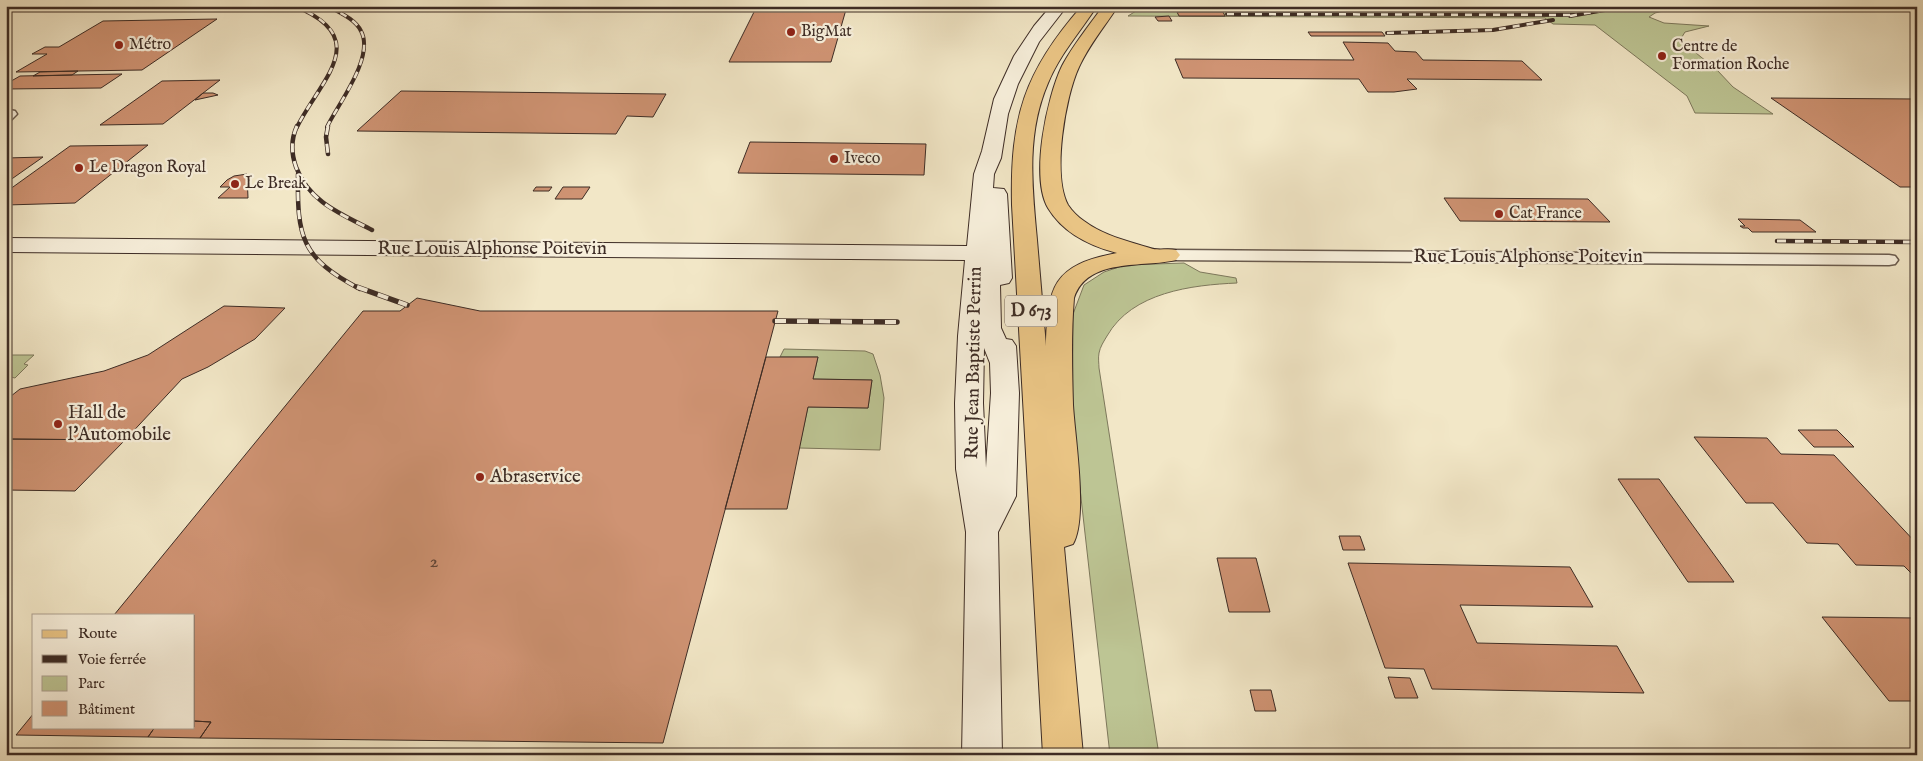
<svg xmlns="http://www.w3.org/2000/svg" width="1923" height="761" viewBox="0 0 1923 761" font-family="'IM FELL English',serif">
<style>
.green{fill:#bdc594;stroke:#7d785c}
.building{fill:#cf9373;stroke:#3d2c25}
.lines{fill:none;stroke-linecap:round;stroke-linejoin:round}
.street-casing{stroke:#6a5b4e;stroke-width:3}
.secondary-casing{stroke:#3d2c25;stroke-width:2}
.primary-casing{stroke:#3d2c25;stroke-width:2}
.street{fill:#f7efdb;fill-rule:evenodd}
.secondary{fill:#f7efdb;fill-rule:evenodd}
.primary{fill:#e9c484;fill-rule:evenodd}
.rail-far2-casing{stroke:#3d2c25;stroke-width:4}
.rail-far1-casing{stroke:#3d2c25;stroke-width:4.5}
.rail-casing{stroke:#3d2c25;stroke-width:5.5}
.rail-far2{stroke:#f7efdb;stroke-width:2.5;stroke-dasharray:7;stroke-linecap:butt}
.rail-far1{stroke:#f7efdb;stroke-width:3;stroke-dasharray:9;stroke-linecap:butt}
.rail{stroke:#f7efdb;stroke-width:4;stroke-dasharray:11;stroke-linecap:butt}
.poi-dot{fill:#8f2418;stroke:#f7efdb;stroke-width:2}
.labels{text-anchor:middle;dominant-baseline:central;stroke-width:4.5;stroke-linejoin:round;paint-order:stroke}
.far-poi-label{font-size:16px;fill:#3d2c25;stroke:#f7efdb;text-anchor:start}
.shield{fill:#f7efdb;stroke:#75665c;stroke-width:1}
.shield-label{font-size:18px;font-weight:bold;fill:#3d2c25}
.street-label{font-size:19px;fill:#3d2c25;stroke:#f7efdb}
.poi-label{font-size:19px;fill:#3d2c25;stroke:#f7efdb;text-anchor:start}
.near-number-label{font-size:19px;fill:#624638}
</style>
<rect width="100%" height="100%" fill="#f2e7c7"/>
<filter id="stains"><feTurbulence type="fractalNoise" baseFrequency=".004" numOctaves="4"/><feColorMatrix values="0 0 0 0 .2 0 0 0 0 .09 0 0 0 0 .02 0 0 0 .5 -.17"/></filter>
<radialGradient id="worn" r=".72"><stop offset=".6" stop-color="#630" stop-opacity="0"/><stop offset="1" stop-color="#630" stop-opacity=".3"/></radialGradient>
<path class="green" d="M1144,6H1682L1655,13L1649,17L1664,23L1709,26L1685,32L1680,40L1717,70L1733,87L1773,114L1695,113L1687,96L1595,25L1553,24L1545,18L1128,16Z
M1184,263L1200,272L1236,278L1237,283C1192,285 1132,292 1107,336C1104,341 1100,347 1099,353C1098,358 1099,364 1099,368L1159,755H1110L1071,409L1070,322L1084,285L1104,272L1125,265Z
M784,349L865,351L873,354L880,375L884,398L880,450L799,448L808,407L868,408L872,380L813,379L818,357H780Z
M12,355H34L24,364L28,365L15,378L6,376V359Z"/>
<path class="building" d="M757,6H847L831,62H729Z
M1177,12H1223L1225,16H1179Z
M1169,16L1172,21H1158L1155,17Z
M217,19L142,70L16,72L47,54H32L45,47H59L103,21Z
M1308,32H1382L1385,36H1311Z
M1343,42L1388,43L1395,51L1416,52L1423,60L1522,61L1542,80L1407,79L1417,89L1394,92H1368L1359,79L1183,78L1175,59L1354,60Z
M78,71L72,75L33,76L40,72Z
M122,74L101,88L6,89V84L20,76Z
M220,80L163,124L100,125L162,81Z
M401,91L666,94L653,117L627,116L616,134L357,131Z
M203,93H213L218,95L195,100Z
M1771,98L1917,99V187H1900Z
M750,142L926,144L924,175L738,173Z
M148,145L75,203L6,205V192L70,146Z
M43,157L6,183V158Z
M247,174L248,198H218L230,187H220L227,180L234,176Z
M536,187H552L549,191H533Z
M563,187H590L582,199H555Z
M1444,198L1588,199L1610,222L1460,221Z
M1738,219L1800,220L1816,232H1752L1748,228H1743L1740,226H1745Z
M417,298L480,311H778L663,743L200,738L211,722L194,721V615H114L363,311H400Z
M224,306L285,308L255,339L208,367L182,379L125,440L6,439V400L20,389L104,371L148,355Z
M766,357H818L813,379L872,380L868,408L808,407L787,509H725Z
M1798,430H1837L1854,447H1814Z
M1694,437L1767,438L1781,454L1834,455L1917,544V579L1904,566L1856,565L1838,544L1807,543L1773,503H1746Z
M6,439L125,440L75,491L6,490Z
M1618,479H1659L1734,582H1688Z
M1339,536H1360L1365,550H1343Z
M1217,558H1256L1270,612H1229Z
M1348,563L1570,567L1593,607L1460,605L1477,643L1617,646L1644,693L1432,689L1424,669L1385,668Z
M1822,617L1917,618V701H1889Z
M1388,677L1410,678L1418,698H1395Z
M1250,690H1271L1276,711H1255Z
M34,713V727H155L148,737L16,735Z
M194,721L211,722L200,738L148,737L155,727H194Z"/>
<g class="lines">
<g class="street-casing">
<path id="street" d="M10,110L15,111L17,114L11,120L6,121V111Z
M1168,250L1889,255L1895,256L1898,260L1895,264L1889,265L1168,260L1162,259L1159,255L1162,251Z"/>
</g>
<g class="secondary-casing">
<path id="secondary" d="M1051,6H1067L1039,42L1018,84L1008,114L1001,158L994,174L993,188L1004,189L1007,194L1012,278L1009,283L1000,285L1001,328L1006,339L1012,340L1016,346L1019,393L1016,496L998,532L1002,755H962L966,532L956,469L955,403L958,336L965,260L6,252V238L967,246L974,174L982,151L994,99L1014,56L1034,26ZM984,348L990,363L991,393L986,468L983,403Z"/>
</g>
<g class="primary-casing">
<path id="primary" d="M1082,6H1097C1080,32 1060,54 1048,83C1026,134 1032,186 1037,240C1040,276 1043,311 1046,346C1048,287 1052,265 1117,253C1090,246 1063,233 1048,208C1030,177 1047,97 1062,66C1073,45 1089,26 1103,6H1118C1105,26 1089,45 1079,67C1065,97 1052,175 1068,205C1072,211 1078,217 1084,221C1104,236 1128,241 1150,248C1157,251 1168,248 1176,250L1180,255L1176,260C1144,268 1087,257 1074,298C1071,333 1072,370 1073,405C1075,438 1088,518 1073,544L1064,547L1083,755H1043L1012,205C1010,118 1024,72 1082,6Z"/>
</g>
<use href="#street" class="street"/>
<use href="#secondary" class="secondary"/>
<use href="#primary" class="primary"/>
<g class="rail-far2-casing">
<path id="rail-far2" d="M294,6C375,38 320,80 297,127
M1227,14L1575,15
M1570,16L1628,6
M1387,33L1493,30L1553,20
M327,127C338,104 375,57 361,31C355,19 340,13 328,6"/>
</g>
<g class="rail-far1-casing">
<path id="rail-far1" d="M297,126C291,139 291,153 296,167C309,202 341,214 372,230
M328,126L326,137L328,154
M298,174C297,237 301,258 360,289
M1777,241L1917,242"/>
</g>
<g class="rail-casing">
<path id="rail" d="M357,287L407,305
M775,321L897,322"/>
</g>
<use href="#rail-far2" class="rail-far2"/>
<use href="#rail-far1" class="rail-far1"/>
<use href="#rail" class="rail"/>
</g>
<g class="poi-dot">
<circle cx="791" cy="32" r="5"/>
<circle cx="119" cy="45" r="5"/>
<circle cx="1662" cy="56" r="5"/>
<circle cx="834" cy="159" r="5"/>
<circle cx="79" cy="168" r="5"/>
<circle cx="235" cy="184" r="5"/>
<circle cx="1499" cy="214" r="5"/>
<circle cx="58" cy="424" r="5"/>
<circle cx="480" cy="477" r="5"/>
</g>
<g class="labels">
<g class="far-poi-label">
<text x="801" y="32">BigMat</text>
<text x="129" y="45">Métro</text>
<text x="1672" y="47">Centre de<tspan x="1672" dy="18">Formation Roche</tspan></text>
<text x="844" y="159">Iveco</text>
<text x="89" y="168">Le Dragon Royal</text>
<text x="245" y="184">Le Break</text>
<text x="1509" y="214">Cat France</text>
</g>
<rect class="shield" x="1005" y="295.5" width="52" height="31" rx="4"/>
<g class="shield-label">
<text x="1031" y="311">D 673</text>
</g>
<g class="street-label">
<text x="492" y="249">Rue Louis Alphonse Poitevin</text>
<text x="1528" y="257">Rue Louis Alphonse Poitevin</text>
<text transform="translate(974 363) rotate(-89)">Rue Jean Baptiste Perrin</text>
</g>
<g class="poi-label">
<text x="68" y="413">Hall de<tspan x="68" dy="22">l'Automobile</tspan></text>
<text x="490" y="477">Abraservice</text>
</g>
<g class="near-number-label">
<text x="434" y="562">2</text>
</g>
</g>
<rect width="1923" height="761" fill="none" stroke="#f2e7c7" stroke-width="25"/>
<rect x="8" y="8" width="1908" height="746" fill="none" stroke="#3d2c25" stroke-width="2.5"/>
<rect x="12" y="12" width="1898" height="736" fill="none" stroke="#3d2c25"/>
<rect x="32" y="614" width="162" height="115" fill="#f7efdb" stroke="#ada192"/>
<rect x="42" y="630" width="25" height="8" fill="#e9c484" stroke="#ada192"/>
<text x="78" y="638" font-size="15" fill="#3d2c25">Route</text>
<rect x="42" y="655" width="25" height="8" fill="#3d2c25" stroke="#ada192"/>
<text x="78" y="664" font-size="15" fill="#3d2c25">Voie ferrée</text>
<rect x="42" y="676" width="25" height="15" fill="#bdc594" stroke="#ada192"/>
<text x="78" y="688" font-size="15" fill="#3d2c25">Parc</text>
<rect x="42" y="701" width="25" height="15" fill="#cf9373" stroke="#ada192"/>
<text x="78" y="714" font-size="15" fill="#3d2c25">Bâtiment</text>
<rect width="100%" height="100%" filter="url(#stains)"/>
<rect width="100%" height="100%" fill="url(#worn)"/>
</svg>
